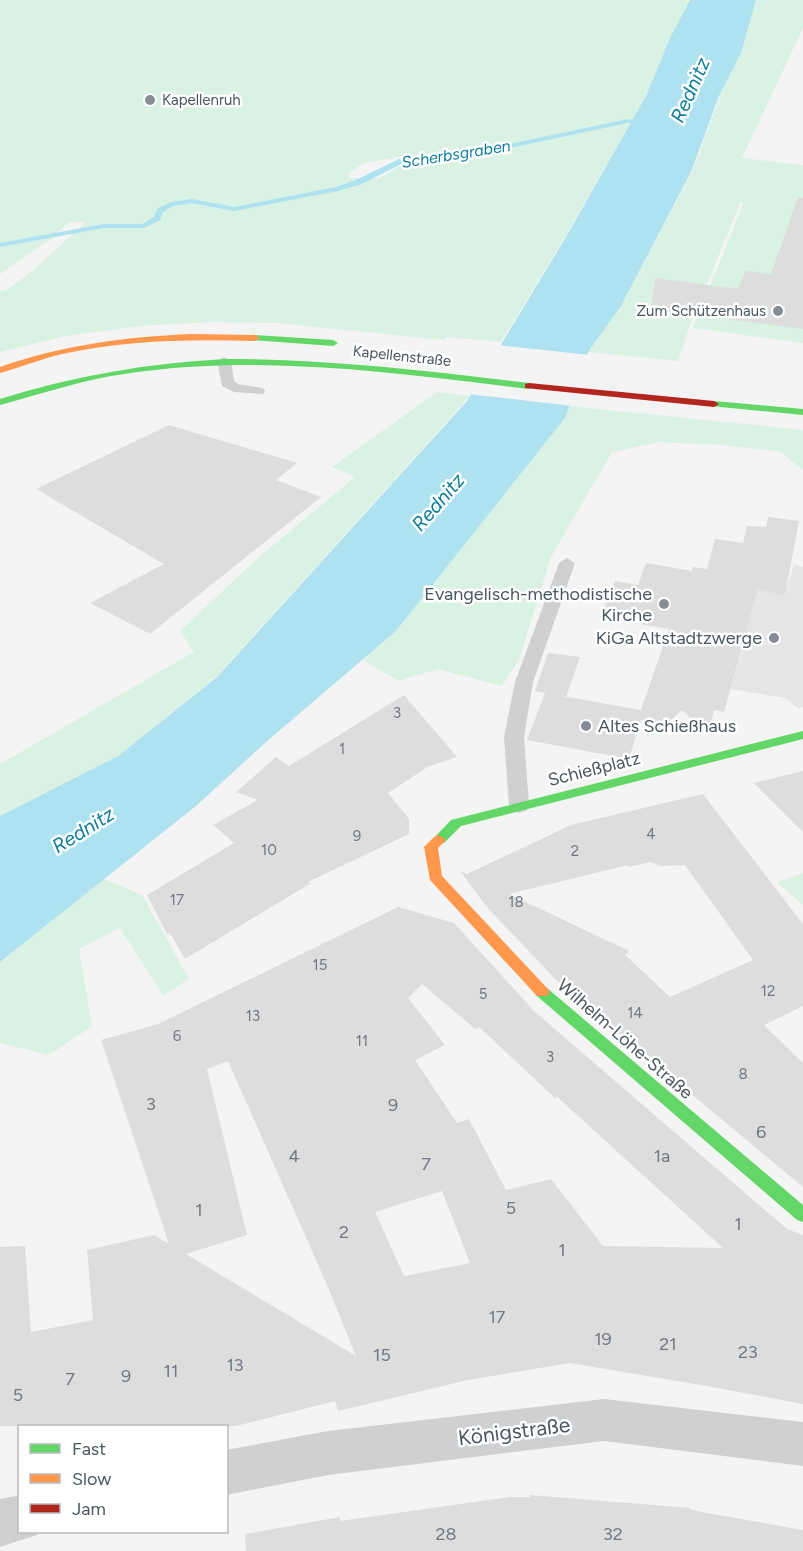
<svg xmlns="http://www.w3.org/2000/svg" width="803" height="1551" viewBox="0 0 803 1551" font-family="Figtree,sans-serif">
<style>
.education{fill:#e6e5e6}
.green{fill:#d9f2e3;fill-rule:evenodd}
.water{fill:#aee2f0}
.pier{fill:#f4f4f4}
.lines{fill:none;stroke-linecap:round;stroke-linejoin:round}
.stream{fill:#aee2f0;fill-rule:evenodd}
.building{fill:#ddddde;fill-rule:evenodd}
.lane{fill:#ced0d2;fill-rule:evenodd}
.street{fill:#ced0d2;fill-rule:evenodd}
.fast{fill:#63d668;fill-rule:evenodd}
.slow{fill:#ff974d;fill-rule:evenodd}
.jam{fill:#b3261e;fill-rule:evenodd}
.poi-dot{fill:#868d94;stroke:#fff;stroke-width:2}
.labels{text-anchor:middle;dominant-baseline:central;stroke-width:5;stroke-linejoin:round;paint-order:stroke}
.far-poi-label{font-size:15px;fill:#4a5661;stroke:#fff;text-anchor:start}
.far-street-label{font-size:15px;fill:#4a5661;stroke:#fff}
.number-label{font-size:15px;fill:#707881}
.far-water-label{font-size:16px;font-style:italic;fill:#0c7c9b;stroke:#fff}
.poi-label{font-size:18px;fill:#4a5661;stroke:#fff;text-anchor:end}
.street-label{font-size:18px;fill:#4a5661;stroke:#fff}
.near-number-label{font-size:18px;fill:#707881}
.water-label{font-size:20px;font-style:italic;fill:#0c7c9b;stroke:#fff}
.near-street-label{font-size:21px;fill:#4a5661;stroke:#fff}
</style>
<rect width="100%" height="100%" fill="#f4f4f4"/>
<path class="education" d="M794,565L803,567V707L799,709L785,698L731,689L760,583L787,587Z"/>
<path class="green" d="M0,0H685L690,1L647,94L565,237L501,342L446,337L444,340L276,323L211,322L140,326L66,336L0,352V291H5L30,273L86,222H69L52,238L0,274ZM404,156L403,164L378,179L350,178L348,174L364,163Z
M756,0H803V28L742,158L803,165V343L693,328L744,202L741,201L691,323L678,361L588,352L621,306L692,172Z
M437,392L470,396L217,676L118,756L0,816V764L194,652L180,631L259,557L355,477L332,467Z
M569,406L803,430V470L780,452L721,445L659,442L612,452L551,557L519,660L502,686L438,669L399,681L363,660L396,631L565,418Z
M803,873V905L777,882Z
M104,879L142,895L189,979L163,995L120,928L79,949L92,1026L49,1055L0,1043V962Z"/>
<path class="water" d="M690,0H756L741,53L719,96L691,172L621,306L588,352L565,418L396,631L266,742L196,806L0,962V816L118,756L217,677L467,401L566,237L647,94L670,38Z"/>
<path class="pier" d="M496,345L590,355L572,406L468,394Z"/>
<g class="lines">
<path class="stream" d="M628,119L650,123L647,125L628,123L480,154L461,152L457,158L439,162L403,163L362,184L338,191L234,211L192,203L173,206L163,212L160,220L144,228H104L0,247V243L104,224H142L154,217L157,209L171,202L192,199L234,207L336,187L356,180L399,159L439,158L451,154L459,148L480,150Z"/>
</g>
<path class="building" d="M798,197L803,198V329L651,309L655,278L738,289L745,271L771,274Z
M169,425L297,463L276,480L321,497L150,634L90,603L164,564L36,489Z
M768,517L799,521L785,595L758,590L724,712L714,710L708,735L682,710L666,724L641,720L629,759L527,740L545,693L641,710L669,629L600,617L615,581L638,585L646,563L692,571L693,567L707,569L715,539L743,543L747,526L766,527Z
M548,653L580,657L566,697L535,691Z
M404,695L457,757L429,766L388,793L409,819V834L308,882L311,883L185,959L170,933L167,934L147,895L234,843L213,825L258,800L236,792L276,757L289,766Z
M803,771V832L754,783Z
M703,794L803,924V1006L764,1025L803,1063V1187L564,988L486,906L460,871L467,874L571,825ZM650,862L661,866L685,865L753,960L670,997L625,955L629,951L509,894L628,865L629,867Z
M398,907L454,923L535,1012L787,1229L803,1235V1404L707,1386L570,1363L468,1380L338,1411L335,1401L236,1426H0V1247L25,1246L31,1332L93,1320L87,1250L154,1235L169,1244L101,1040L158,1024ZM422,984L475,1029L479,1027L556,1099L555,1095L723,1248L603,1246L551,1179L506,1190L469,1119L457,1123L415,1060L445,1045L408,998ZM228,1061L327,1285L356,1356L186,1254L247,1235L207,1069ZM442,1191L470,1263L404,1276L375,1212Z
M530,1495L691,1508V1510L803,1530V1551H246L245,1534L340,1517V1521L510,1497H530Z"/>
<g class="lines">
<path class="lane" d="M224,357L231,361L234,381L238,384L263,388L265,391L263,394L234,392L222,386L217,361Z
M567,558L575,563L533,682L524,737L529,806L526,811L519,813L512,811L509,806L504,737L515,682L559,563Z"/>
<path class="street" d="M604,1399L803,1422V1466L604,1441L328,1475L226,1495V1450L328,1431Z
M20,1495V1532H39L37,1535L0,1547V1499Z"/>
<path class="fast" d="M255,335L333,340L338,343L333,346L252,340V336Z
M225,359C327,359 428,371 529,383L534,386L529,389C395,373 259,353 124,374C82,380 41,394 0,405V399C74,376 148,363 225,359Z
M714,401L803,409V415L710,406V402Z
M803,731V739L461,826L444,843L439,845L432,840L451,820Z
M542,986L547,988L803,1205V1222L797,1220L537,996L534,992L537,988Z"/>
<path class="slow" d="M191,334L255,335L260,338L255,341C190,339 125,340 62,354C41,359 21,367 0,373V367C62,345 125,337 191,334Z
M439,835L446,840L438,848L442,876L547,988L550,992L547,996H537L430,880L424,847L434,837Z"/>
<path class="jam" d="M529,383L714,401L719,404L714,407L525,388V384Z"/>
</g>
<g class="poi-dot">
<circle cx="150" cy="100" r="6"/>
<circle cx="778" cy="311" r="6"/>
<circle cx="664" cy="604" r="6"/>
<circle cx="774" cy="638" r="6"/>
<circle cx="586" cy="726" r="6"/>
</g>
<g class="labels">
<g class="far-poi-label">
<text x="162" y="100">Kapellenruh</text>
<text x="766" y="311" text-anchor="end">Zum Schützenhaus</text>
</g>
<g class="far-street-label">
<text transform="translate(402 356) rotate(6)">Kapellenstraße</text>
</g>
<g class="number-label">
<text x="397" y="713">3</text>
<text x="342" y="749">1</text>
<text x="651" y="834">4</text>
<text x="357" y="836">9</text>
<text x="269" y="850">10</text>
<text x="575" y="851">2</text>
<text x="177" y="900">17</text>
<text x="516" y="902">18</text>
<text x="320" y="965">15</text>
<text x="768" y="991">12</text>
<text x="483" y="994">5</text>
<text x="635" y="1013">14</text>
<text x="253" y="1016">13</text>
<text x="177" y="1036">6</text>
<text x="362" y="1041">11</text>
<text x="550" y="1057">3</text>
<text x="743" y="1074">8</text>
</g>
<g class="far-water-label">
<text transform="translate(456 154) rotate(-9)">Scherbsgraben</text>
</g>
<g class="poi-label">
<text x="652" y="594">Evangelisch-methodistische<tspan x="652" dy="21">Kirche</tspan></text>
<text x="762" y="638">KiGa Altstadtzwerge</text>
<text x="598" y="726" text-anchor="start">Altes Schießhaus</text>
</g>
<g class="street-label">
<text transform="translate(594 769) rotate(-14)">Schießplatz</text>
<text transform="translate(625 1039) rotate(41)">Wilhelm-Löhe-Straße</text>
</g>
<g class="near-number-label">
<text x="151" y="1104">3</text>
<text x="393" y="1105">9</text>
<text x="761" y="1132">6</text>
<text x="294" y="1156">4</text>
<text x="662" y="1156">1a</text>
<text x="426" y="1164">7</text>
<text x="511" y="1208">5</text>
<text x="199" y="1210">1</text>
<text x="738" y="1224">1</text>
<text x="344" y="1232">2</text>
<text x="562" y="1250">1</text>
<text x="497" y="1317">17</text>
<text x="603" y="1339">19</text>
<text x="668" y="1344">21</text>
<text x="748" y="1352">23</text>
<text x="382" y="1355">15</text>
<text x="235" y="1365">13</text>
<text x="171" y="1371">11</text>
<text x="126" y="1376">9</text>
<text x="70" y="1379">7</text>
<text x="18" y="1395">5</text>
<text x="446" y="1534">28</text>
<text x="613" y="1534">32</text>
</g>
<g class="water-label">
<text transform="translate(690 90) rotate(-66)">Rednitz</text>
<text transform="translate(438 502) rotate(-49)">Rednitz</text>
<text transform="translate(83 830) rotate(-32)">Rednitz</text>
</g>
<g class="near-street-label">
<text transform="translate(514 1431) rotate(-7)">Königstraße</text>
</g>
</g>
<rect x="18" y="1425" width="210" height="108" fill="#ffffff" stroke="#b7bbc0" stroke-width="1.5"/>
<rect x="30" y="1444" width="30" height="9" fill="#63d668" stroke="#b7bbc0" stroke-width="1.5"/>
<text x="72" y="1455" font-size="18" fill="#4a5661">Fast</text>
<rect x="30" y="1474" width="30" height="9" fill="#ff974d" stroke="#b7bbc0" stroke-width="1.5"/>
<text x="72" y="1485" font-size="18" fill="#4a5661">Slow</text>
<rect x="30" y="1504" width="30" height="9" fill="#b3261e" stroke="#b7bbc0" stroke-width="1.5"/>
<text x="72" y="1515" font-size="18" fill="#4a5661">Jam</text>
</svg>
